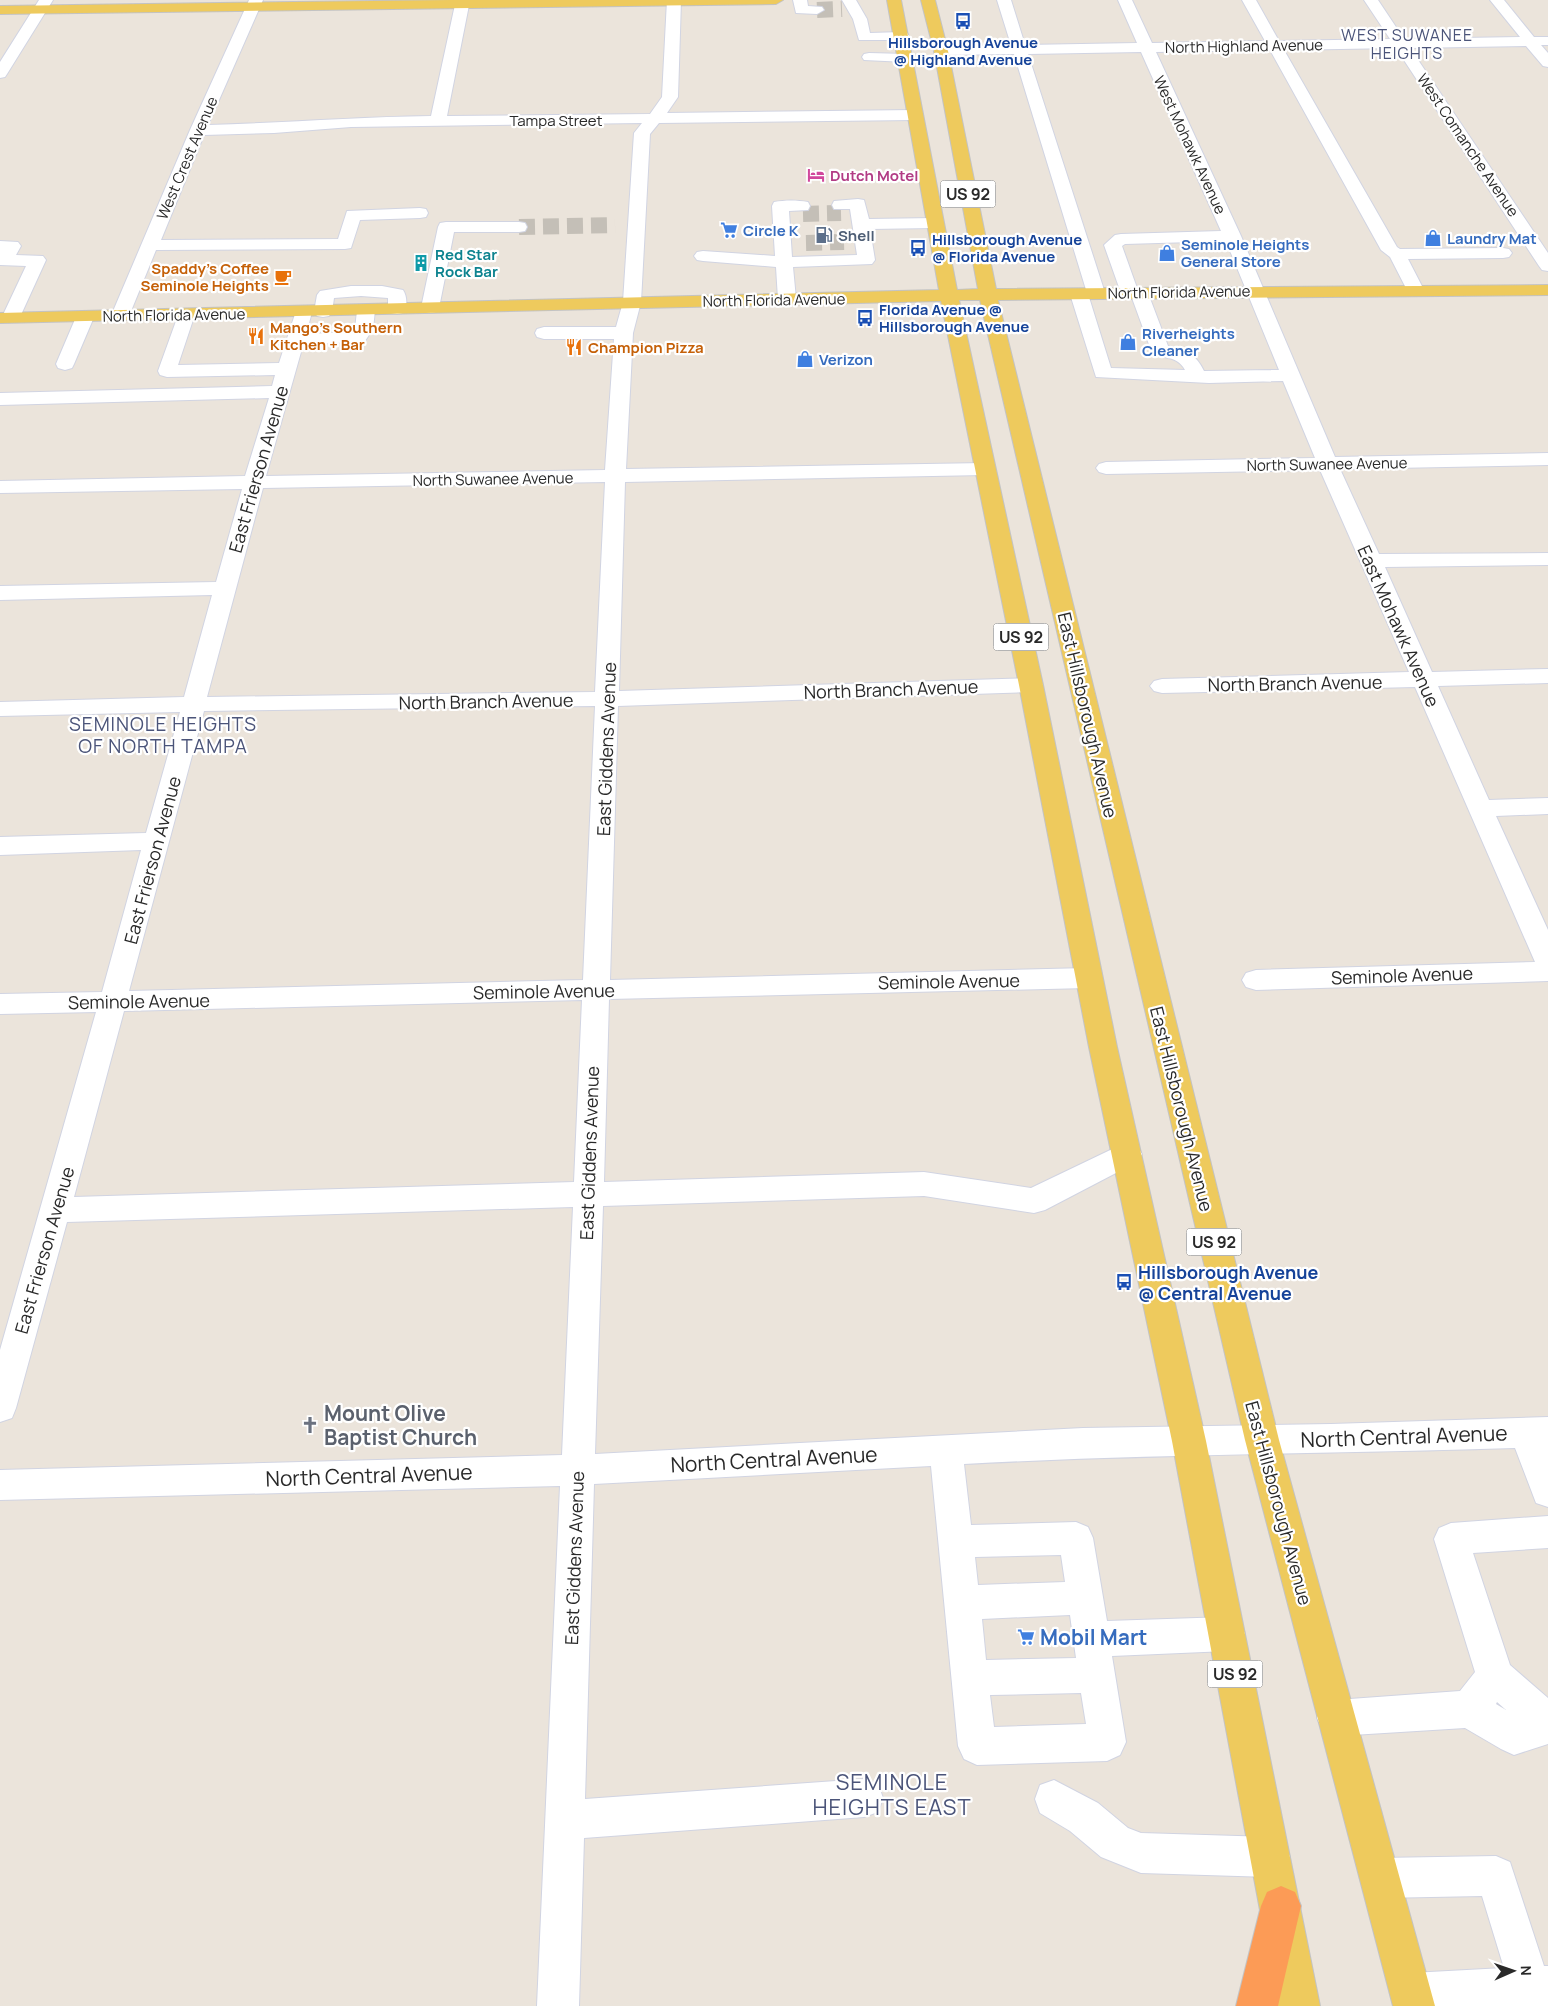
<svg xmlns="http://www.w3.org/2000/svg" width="1548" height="2006" viewBox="0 0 1548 2006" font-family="Manrope,sans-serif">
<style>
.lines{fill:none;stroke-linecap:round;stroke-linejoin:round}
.minor-tunnel{stroke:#c4bfb7;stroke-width:16;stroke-dasharray:16 8;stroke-linecap:butt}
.minor-casing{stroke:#d1d4e2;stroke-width:2}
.major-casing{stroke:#c3c3c3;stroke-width:2}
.highway-casing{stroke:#c3c3c3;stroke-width:2}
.minor{fill:#fff;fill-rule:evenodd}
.major{fill:#eeca5d;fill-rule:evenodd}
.highway{fill:#fc9b56;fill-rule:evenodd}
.labels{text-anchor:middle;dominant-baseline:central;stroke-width:4.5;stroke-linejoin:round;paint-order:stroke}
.far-transit-label{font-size:15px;font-weight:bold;fill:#164399;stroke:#fff;text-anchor:start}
.far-street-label{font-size:15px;fill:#292929;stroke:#fff}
.far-hotel-label{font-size:15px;font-weight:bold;fill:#b23c85;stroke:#fff;text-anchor:start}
.far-shop-label{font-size:15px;font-weight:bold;fill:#366cbe;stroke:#fff;text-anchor:start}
.far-service-label{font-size:15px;font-weight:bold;fill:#4e5e75;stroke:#fff;text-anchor:start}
.far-culture-label{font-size:15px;font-weight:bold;fill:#0d838f;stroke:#fff;text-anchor:start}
.far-food-label{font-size:15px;font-weight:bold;fill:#c56008;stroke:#fff;text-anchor:start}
.far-neighbourhood-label{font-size:16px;letter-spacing:1px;fill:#4b5479;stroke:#fff}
.shield{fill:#fff;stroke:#696969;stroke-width:1}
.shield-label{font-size:16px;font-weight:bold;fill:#292929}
.street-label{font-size:18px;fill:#292929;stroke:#fff}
.transit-label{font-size:18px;font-weight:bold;fill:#164399;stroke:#fff;text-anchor:start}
.neighbourhood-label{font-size:19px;letter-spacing:1px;fill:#4b5479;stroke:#fff}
.near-worship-label{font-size:21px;font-weight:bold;fill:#5b616d;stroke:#fff;text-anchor:start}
.near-street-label{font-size:21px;fill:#292929;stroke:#fff}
.near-shop-label{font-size:21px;font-weight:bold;fill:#366cbe;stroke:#fff;text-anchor:start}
.near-neighbourhood-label{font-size:22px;letter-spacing:1px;fill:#4b5479;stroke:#fff}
</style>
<rect width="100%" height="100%" fill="#ebe4db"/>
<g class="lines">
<path class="minor-tunnel" d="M817,10L842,9
M803,214L841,213
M519,227L615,225
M806,243L844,242"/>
<g class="minor-casing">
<path id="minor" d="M39,0H53L7,74L5,77L0,78V62Z
M249,0H263L208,125C282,123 357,117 431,116L456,0H470L447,116L650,114L662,97L667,0H681L678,97L667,113L915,110L920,112L923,115L920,118L915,120L659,123L650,134L641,302L633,333L626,469L985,463L992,465L995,469L992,473L985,475L625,482L619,691L1031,678L1039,680L1043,685L1039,690L1031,692L618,706L610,980L1088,968L1098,971L1102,978L1098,985L1088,988L609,999L604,1182L924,1172L1031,1188L1127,1142L1137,1146L1142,1154L1137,1162L1045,1210L1034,1213L924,1196L603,1206L595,1454L1083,1428L1331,1424L1548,1417V1507L1536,1503L1515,1448C1331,1454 1148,1454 964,1464L971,1525L1076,1522L1088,1527L1093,1538L1107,1621L1227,1617L1240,1622L1245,1634L1240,1646L1227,1651L1112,1656L1126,1742L1120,1755L1107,1761L977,1765L964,1759L958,1746L931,1466L594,1484L585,1799L864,1779L878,1784L883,1798L878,1812L864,1817L584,1838L579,2006H537L560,1486L0,1500V1470L562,1455L573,1207L67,1222L16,1408L12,1418L0,1422V1350L96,1012L0,1014V994L102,992L141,850L0,855V837L146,833L180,712L0,716V702L184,697L212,595L0,600V586L216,582L242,489L0,493V481L245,476L269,398L0,405V393L272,386L275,375L167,377L160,375L158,371L180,310L186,309L192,310L195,314L178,365L279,363L297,308L303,307L309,308L312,312L306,334L353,332C358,324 354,314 360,306L366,305L372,306L375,310L373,329L365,341L303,345L266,476L605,470L614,339H544L537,337L535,333L537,329L544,327H616L623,302L634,133L642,123L351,127L274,133L204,135L161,240L338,239L347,211L420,208L426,209L428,213L426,217L420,218L360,220L351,248L345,249L156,250L129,316L126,320L120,321L114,320L111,316L190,130ZM605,482L595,692L207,697L263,488ZM595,706L583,980L129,991L204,711ZM582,1000L574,1182L74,1197L124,1011ZM1061,1555L1065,1582L978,1585L975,1557ZM1070,1615L1076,1658L986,1660L982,1619ZM1081,1693L1086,1724L994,1727L990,1695Z
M793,0H807L808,6L822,7L824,10L817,14L796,13Z
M842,0H856L867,19L870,33L902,32L907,33L909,36L907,39L902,40H859L853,19Z
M997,0H1011L1025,45L1137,43L1118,0H1132L1152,43L1265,41L1242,0H1256L1279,41L1390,39L1364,0H1378L1404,39L1520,37L1490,0H1504L1534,37H1548V45H1541L1548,53V67L1543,66L1526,46L1410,48L1548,253V271L1542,270L1539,266L1396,48L1284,50L1397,247L1400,249L1503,248L1509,249L1512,253L1509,257L1503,258L1408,259L1424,290L1421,294L1415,295L1409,294L1390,257L1381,250L1270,50L1156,52L1241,236L1335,457L1548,453V465L1340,469L1379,554L1548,553V565L1385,567L1432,672L1548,669V683L1438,686L1489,800L1548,798V814L1496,816L1548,930V981L1256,990L1246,987L1242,980L1246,973L1256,970L1535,962L1415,687L1162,693L1154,691L1150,686L1154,681L1162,679L1409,672L1320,470L1106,474L1099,472L1096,468L1099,464L1106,462L1315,458L1283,381L1209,383L1096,377L1070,294L1073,290L1079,289L1087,293L1014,54L941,55L936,54L934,51L936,48L941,47L1011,45ZM1141,52L1221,231L1121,234L1115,235L1104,245L1121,293L1124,297L1132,298L1151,350C1159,361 1176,353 1185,370L1111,368L1088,294L1096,298L1102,297L1105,293L1028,54ZM1226,241L1279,370L1204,371C1196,354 1186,350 1168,346L1148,293L1145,289L1137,288L1122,246L1125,244Z
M869,53L906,54L911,55L913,58L911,61L906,62L864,60L862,57L864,54Z
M858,199L864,200L869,219L935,218L941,219L943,223L941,227L935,228L870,229L875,260L872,264L793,267L796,299L793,303L787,304L781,303L778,299L776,267L703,261L697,260L694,256L697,252L703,251L775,256L772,206L774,202C785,200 797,200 808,202L810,206L808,210L789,211L792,257L857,255L850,209H834L832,205L834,201Z
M446,222H519L525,223L527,227L525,231L519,232H454L439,308L436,312L430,313L424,312L421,308L438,227L440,223Z
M0,241L18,242L21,246L16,255L43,256L46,260L20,317L17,321L11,322L5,321L2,317L26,266L0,265Z
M351,286H382L403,290C407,296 408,307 403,313L397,314L391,313L388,309V298L361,296L334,298L332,312L329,316L323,317L317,316L314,312L317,295L320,291Z
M85,312L91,313L94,317L74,364L72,368L65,370L58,368L56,364L76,317L79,313Z
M1548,1516V1548L1473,1553L1510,1665L1548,1698V1744L1514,1755L1501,1749L1465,1728L1336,1736L1323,1731L1317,1718L1323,1705L1336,1700L1460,1691L1475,1672L1434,1539L1439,1528L1451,1523ZM1497,1702L1506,1710L1496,1704Z
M1054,1780L1098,1803L1128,1828L1141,1833L1270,1837L1284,1843L1290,1857L1284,1871L1270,1877L1141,1873L1101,1857L1070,1831L1040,1813L1035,1799L1040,1785Z
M1496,1856L1510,1862L1544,1966H1548V2006H1396L1391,1993L1397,1979L1411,1973L1504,1968L1482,1896L1380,1898L1366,1892L1360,1878L1366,1864L1380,1858Z"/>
</g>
<g class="major-casing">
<path id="major" d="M451,0H783L776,4L0,14V6Z
M887,0H901L957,290L978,289L934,51L921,0H935L948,51L996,289L1548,285V295L998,300L1279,1440L1435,2006H1393L1245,1440L980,300H959L1043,685L1117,1047L1206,1441L1320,2006H1278L1172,1441L1089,1047L1019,685L941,301L0,323V313L939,290Z"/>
</g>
<g class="highway-casing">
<path id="highway" d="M1281,1886L1295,1892L1301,1906L1278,2006H1236L1261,1906L1267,1892Z"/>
</g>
<use href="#minor" class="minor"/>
<use href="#major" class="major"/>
<use href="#highway" class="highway"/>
</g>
<defs>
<g id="bus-bare" transform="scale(1.35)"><path d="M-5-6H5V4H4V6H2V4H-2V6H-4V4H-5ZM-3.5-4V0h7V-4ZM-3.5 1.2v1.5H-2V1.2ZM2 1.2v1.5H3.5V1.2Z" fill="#1a4fb4" stroke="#fff" stroke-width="2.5" paint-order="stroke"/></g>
<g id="hotel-bare" transform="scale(1.35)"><path d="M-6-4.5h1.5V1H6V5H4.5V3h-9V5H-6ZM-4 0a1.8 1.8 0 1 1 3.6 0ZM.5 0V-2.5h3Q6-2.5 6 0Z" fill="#d1479c" stroke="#fff" stroke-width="2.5" paint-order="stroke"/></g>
<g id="supermarket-bare" transform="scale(1.35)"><path d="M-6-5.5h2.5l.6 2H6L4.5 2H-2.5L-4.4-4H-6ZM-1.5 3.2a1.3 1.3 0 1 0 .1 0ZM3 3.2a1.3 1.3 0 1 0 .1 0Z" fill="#3f7fe0" stroke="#fff" stroke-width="2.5" paint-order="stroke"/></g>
<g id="fuel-bare" transform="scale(1.35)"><path d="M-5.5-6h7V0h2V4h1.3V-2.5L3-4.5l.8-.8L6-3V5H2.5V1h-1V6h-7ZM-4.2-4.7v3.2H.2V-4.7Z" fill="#5c6f8a" stroke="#fff" stroke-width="2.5" paint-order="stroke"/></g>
<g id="shop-bare" transform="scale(1.35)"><path d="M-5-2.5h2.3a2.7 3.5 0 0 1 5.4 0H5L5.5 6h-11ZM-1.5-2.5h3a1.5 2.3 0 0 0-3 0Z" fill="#3f7fe0" stroke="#fff" stroke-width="2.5" paint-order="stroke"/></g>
<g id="building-bare" transform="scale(1.35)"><path d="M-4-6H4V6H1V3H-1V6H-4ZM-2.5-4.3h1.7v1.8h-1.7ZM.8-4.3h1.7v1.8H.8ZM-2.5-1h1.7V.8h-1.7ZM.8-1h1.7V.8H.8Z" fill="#0f9aa8" stroke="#fff" stroke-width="2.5" paint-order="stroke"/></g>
<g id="cafe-bare" transform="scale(1.35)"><path d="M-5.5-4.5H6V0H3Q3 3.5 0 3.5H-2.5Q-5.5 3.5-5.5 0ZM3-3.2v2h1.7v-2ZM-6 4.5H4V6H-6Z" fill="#e8710a" stroke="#fff" stroke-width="2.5" paint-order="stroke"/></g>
<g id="restaurant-bare" transform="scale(1.35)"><path d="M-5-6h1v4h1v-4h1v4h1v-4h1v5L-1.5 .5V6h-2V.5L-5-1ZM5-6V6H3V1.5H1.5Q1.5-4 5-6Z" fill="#e8710a" stroke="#fff" stroke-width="2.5" paint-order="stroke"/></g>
<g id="church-bare" transform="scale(1.35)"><path d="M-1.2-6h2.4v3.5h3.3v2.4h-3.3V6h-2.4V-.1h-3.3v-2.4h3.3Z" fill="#6b7280" stroke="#fff" stroke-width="2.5" paint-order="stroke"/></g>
</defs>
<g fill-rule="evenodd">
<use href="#bus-bare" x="963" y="21"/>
<use href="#hotel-bare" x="816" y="175"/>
<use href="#supermarket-bare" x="729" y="230"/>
<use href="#fuel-bare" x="824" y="235"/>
<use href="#shop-bare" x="1433" y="238"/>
<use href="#bus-bare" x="918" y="248"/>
<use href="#shop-bare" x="1167" y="253"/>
<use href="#building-bare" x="421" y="263"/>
<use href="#cafe-bare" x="283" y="277"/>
<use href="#bus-bare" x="865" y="318"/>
<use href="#restaurant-bare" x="256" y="336"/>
<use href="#shop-bare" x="1128" y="342"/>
<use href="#restaurant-bare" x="574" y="347"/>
<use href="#shop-bare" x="805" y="359"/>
<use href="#bus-bare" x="1124" y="1282"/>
<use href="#church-bare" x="310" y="1425"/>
<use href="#supermarket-bare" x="1026" y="1637"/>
</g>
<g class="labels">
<g class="far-transit-label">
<text x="963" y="42" text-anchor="middle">Hillsborough Avenue<tspan x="963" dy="17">@ Highland Avenue</tspan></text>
<text x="932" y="239">Hillsborough Avenue<tspan x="932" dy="17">@ Florida Avenue</tspan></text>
<text x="879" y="309">Florida Avenue @<tspan x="879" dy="17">Hillsborough Avenue</tspan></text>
</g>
<g class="far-street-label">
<text transform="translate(1244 46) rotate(-1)">North Highland Avenue</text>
<text x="556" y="120">Tampa Street</text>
<text transform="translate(1190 145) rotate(65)">West Mohawk Avenue</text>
<text transform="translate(1468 145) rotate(56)">West Comanche Avenue</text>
<text transform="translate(187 158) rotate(-67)">West Crest Avenue</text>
<text transform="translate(1179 292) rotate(-1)">North Florida Avenue</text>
<text transform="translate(774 300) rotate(-1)">North Florida Avenue</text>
<text transform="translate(174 315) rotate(-1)">North Florida Avenue</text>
<text transform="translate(1327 464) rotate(-1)">North Suwanee Avenue</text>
<text transform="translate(493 479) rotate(-1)">North Suwanee Avenue</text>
</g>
<g class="far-hotel-label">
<text x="830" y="175">Dutch Motel</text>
</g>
<g class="far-shop-label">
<text x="743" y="230">Circle K</text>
<text x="1447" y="238">Laundry Mat</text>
<text x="1181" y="244">Seminole Heights<tspan x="1181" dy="17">General Store</tspan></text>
<text x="1142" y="333">Riverheights<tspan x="1142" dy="17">Cleaner</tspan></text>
<text x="819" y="359">Verizon</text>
</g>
<g class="far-service-label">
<text x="838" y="235">Shell</text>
</g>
<g class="far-culture-label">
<text x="435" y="254">Red Star<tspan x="435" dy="17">Rock Bar</tspan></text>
</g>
<g class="far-food-label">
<text x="269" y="268" text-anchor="end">Spaddy's Coffee<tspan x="269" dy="17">Seminole Heights</tspan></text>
<text x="270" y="327">Mango's Southern<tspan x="270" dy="17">Kitchen + Bar</tspan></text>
<text x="588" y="347">Champion Pizza</text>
</g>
<g class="far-neighbourhood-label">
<text x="1407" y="35">WEST SUWANEE<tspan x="1407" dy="18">HEIGHTS</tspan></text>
</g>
<g class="shield">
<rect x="940.5" y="180.5" width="55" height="27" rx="4"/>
<rect x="993.5" y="623.5" width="55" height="27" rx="4"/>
<rect x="1186.5" y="1228.5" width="55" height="27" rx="4"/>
<rect x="1207.5" y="1660.5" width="55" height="27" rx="4"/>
</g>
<g class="shield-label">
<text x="968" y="194">US 92</text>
<text x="1021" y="637">US 92</text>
<text x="1214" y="1242">US 92</text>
<text x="1235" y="1674">US 92</text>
</g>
<g class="street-label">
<text transform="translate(258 469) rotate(-74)">East Frierson Avenue</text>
<text transform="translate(1399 626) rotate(66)">East Mohawk Avenue</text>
<text transform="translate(1295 683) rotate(-1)">North Branch Avenue</text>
<text transform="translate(891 689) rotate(-2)">North Branch Avenue</text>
<text transform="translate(486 701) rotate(-1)">North Branch Avenue</text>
<text transform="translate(1088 715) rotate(77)">East Hillsborough Avenue</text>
<text transform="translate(606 749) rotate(-88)">East Giddens Avenue</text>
<text transform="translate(152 860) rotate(-75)">East Frierson Avenue</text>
<text transform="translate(1402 975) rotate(-2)">Seminole Avenue</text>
<text transform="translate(949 981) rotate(-1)">Seminole Avenue</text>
<text transform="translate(544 991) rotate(-1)">Seminole Avenue</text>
<text transform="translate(139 1001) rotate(-1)">Seminole Avenue</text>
<text transform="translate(1182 1109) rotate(76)">East Hillsborough Avenue</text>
<text transform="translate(589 1153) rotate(-88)">East Giddens Avenue</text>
<text transform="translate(44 1250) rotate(-74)">East Frierson Avenue</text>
<text transform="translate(1279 1503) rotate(75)">East Hillsborough Avenue</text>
<text transform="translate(574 1558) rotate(-88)">East Giddens Avenue</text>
</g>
<g class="transit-label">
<text x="1138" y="1272">Hillsborough Avenue<tspan x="1138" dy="21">@ Central Avenue</tspan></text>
</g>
<g class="neighbourhood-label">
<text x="163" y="724">SEMINOLE HEIGHTS<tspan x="163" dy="22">OF NORTH TAMPA</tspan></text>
</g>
<g class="near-worship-label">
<text x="324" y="1413">Mount Olive<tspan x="324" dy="24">Baptist Church</tspan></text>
</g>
<g class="near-street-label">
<text transform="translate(1404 1436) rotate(-2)">North Central Avenue</text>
<text transform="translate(774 1459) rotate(-3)">North Central Avenue</text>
<text transform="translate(369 1475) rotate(-2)">North Central Avenue</text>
</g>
<g class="near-shop-label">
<text x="1040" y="1637">Mobil Mart</text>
</g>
<g class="near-neighbourhood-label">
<text x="892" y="1782">SEMINOLE<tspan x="892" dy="25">HEIGHTS EAST</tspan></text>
</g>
</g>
<g transform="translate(1513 1971) rotate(88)" stroke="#ffffff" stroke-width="4" paint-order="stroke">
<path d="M0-4L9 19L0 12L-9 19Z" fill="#292929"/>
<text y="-8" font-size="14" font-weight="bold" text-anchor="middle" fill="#292929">N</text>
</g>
</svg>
